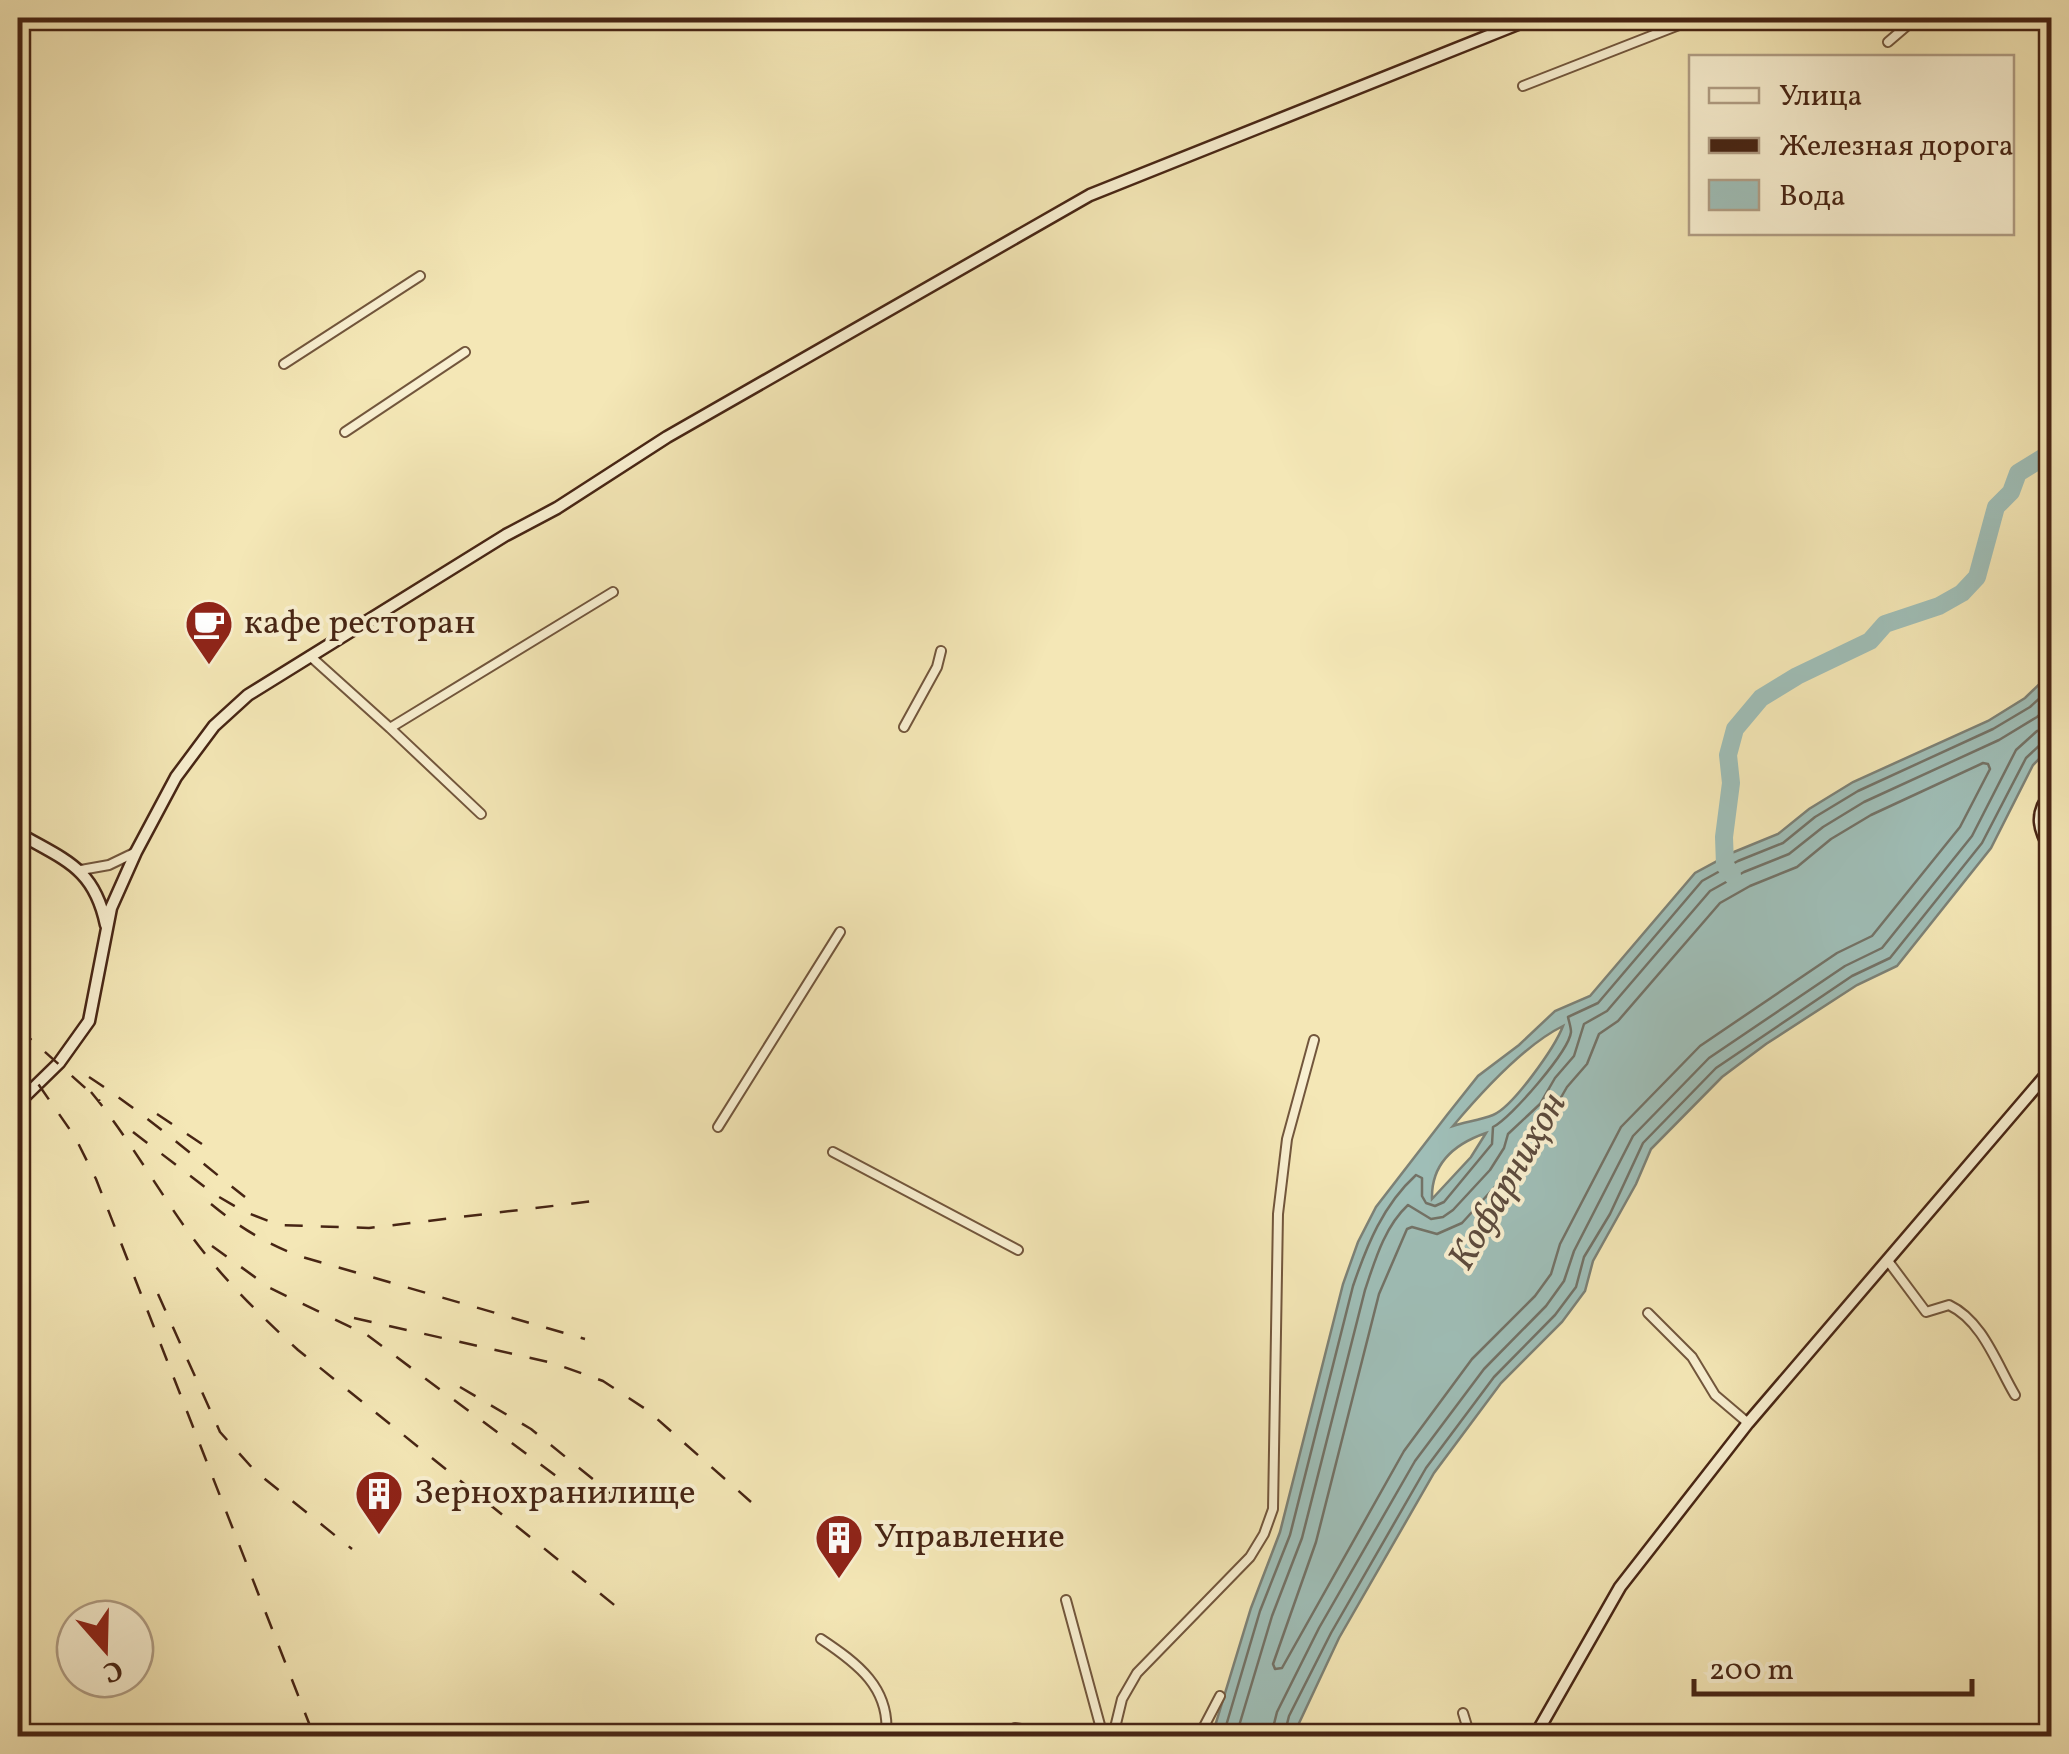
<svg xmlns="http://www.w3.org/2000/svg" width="2069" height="1754" viewBox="0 0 2069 1754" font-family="Vollkorn,serif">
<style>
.water{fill:#9fbeb7;stroke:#7c8176;stroke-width:2.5;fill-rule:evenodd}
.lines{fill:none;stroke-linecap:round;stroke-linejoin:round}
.shore{stroke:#737266;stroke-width:2.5}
.river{stroke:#9fbeb7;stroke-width:18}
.street-casing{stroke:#72563c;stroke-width:12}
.secondary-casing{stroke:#472514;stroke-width:15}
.street{stroke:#f8efd0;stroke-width:8}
.secondary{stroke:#f8efd0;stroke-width:10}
.rail{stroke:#472514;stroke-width:2.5;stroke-dasharray:18 18;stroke-linecap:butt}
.labels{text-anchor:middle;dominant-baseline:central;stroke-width:8;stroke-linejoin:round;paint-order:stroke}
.poi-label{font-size:35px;fill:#472514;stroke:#f8efd0;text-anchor:start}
.water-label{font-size:38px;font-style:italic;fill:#5d4b3d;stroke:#f8efd0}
</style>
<rect width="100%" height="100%" fill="#f4e7b6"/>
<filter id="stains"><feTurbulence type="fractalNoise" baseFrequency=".002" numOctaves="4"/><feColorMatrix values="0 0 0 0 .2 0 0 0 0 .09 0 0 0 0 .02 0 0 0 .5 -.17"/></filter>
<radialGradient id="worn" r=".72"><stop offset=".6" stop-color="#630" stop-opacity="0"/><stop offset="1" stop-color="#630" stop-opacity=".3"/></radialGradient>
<path class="water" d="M2051,673V747L2033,765L1991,848L1897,966L1857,985L1766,1044L1722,1077L1651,1149L1636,1184L1593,1261L1585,1291L1562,1322L1501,1383L1434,1473L1339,1638L1293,1736H1212L1251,1608L1280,1532L1343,1284L1358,1242L1376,1207L1447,1115L1478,1076L1519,1045L1555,1011L1590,996L1695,873L1734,852L1778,834L1809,809L1853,782L1988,721L2025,698ZM1563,1026C1555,1047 1513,1107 1493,1115C1481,1120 1465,1122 1453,1126C1480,1094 1526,1044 1563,1026ZM1486,1133L1471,1157L1432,1199C1431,1164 1454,1144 1486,1133Z"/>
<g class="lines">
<path class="shore" d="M1983,763L1988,764L1990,769L1960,827L1872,936L1837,953L1700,1046L1621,1127L1560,1244L1551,1274L1535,1296L1472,1359L1404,1451L1282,1668L1275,1669L1273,1664L1316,1542L1379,1294L1407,1229L1412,1227L1437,1234L1462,1223L1502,1179L1522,1142L1552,1113L1567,1087L1587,1064L1599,1034L1618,1021L1720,903L1750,886L1797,867L1831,839L1871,815Z
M1223,1736L1260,1611L1290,1535L1353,1286C1367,1245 1383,1205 1416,1175L1422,1178V1196L1426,1203L1435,1206L1444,1202L1492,1144L1493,1127C1511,1118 1569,1051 1571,1032C1571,1027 1569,1022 1568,1017L1598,1003L1702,881L1738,861L1783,843L1815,817L1858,791L1993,729L2030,707L2052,687
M1236,1736L1272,1616L1302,1538L1365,1290C1375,1260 1385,1226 1408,1205L1431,1219L1443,1217L1453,1210L1490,1170L1504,1148L1508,1134L1540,1104L1555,1078L1574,1056L1584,1024L1607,1011L1710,891L1744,872L1789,854L1823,827L1864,802L1999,740L2037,717L2052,704
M1271,1736L1277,1712L1319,1628L1415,1461L1484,1369L1546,1306L1564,1281L1574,1251L1633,1136L1709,1058L1845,966L1882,948L1972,836L2016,750L2037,731L2052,728
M1284,1736L1289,1716L1331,1633L1426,1468L1494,1377L1555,1315L1576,1287L1584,1257L1610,1214L1643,1143L1716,1068L1852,976L1890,958L1982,843L2026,758L2042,743L2052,741"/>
<path class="river" d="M1732,875L1725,865L1724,837L1731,783L1728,755L1735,729L1761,698L1797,676L1870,641L1885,624L1939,606L1962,593L1977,577L1996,507L2011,492L2018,473L2052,452"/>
<g class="street-casing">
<path id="street" d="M1888,42L1916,18
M1523,86L1697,18
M284,364L420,276
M345,432L465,352
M310,656L390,728
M904,727L937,667L941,651
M481,814L390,728L613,592
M81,870L109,865L136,852
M718,1127L840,932
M833,1152L1018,1250
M1888,1261L1926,1312L1949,1305C1983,1321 1997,1365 2015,1395
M1648,1313L1692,1357L1715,1395L1748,1423
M1066,1600L1103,1736
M821,1639C857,1663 891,1688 886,1736
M1463,1713L1470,1736
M1015,1728L1062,1736
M887,1729L917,1736
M475,1736L494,1729L510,1736
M1113,1736L1122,1699L1137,1673L1250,1557L1264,1534L1273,1509L1278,1214L1287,1139L1314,1040
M1199,1736L1220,1696"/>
</g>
<g class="secondary-casing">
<path id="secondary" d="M2052,792C2033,814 2039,830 2052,853
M18,833C64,860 94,867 106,925
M18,1103L59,1063L89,1021L111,908L136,852L176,777L214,726L248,695L506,535L557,508L667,437L1090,195L1533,18
M1535,1736L1620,1587L1748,1423L2052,1068"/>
</g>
<use href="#street" class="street"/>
<use href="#secondary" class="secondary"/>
<path class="rail" d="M18,1028L100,1101
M18,1055L75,1137L96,1179L314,1736
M89,1077C144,1113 193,1156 245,1197
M91,1092C129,1138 157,1189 192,1237C223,1279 260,1315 298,1350L623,1612
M157,1114L211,1150
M133,1132L214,1194L245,1212L279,1225L369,1228L594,1201
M211,1204C239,1227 265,1243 299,1256L585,1339
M212,1246L270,1288L367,1335L575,1490
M158,1294L220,1432L255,1471L352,1549
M354,1318L553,1363L603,1381L647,1410L751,1502
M460,1387L531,1429L620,1501"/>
</g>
<defs>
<g id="cafe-pin" transform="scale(2.5)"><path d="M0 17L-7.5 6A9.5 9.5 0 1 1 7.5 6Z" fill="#8f2418" stroke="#f8efd0"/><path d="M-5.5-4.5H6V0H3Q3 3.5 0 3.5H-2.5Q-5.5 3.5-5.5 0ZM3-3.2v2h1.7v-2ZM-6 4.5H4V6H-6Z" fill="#fff"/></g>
<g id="building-pin" transform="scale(2.5)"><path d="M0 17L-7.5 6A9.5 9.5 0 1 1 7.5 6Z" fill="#8f2418" stroke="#f8efd0"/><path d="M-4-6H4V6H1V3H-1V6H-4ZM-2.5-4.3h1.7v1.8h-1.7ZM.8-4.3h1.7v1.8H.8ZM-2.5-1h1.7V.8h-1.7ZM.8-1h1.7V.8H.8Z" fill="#fff"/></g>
</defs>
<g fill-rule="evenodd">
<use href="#cafe-pin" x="209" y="624"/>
<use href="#building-pin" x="379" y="1494"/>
<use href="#building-pin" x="839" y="1538"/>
</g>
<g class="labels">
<g class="poi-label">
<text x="244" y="624">кафе ресторан</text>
<text x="414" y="1494">Зернохранилище</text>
<text x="874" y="1538">Управление</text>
</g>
<g class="water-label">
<text transform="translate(1509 1182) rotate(-60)">Кофарниҳон</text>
</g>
</g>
<rect width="2069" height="1754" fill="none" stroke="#f4e7b6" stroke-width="60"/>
<rect x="20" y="20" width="2029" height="1714" fill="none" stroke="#472514" stroke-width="5"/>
<rect x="30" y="30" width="2009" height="1694" fill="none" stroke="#472514" stroke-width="2.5"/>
<rect x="1689" y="55" width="325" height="180" fill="#f8efd0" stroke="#b19e85" stroke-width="2.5"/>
<rect x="1709" y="88" width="50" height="15" fill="#f8efd0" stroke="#b19e85" stroke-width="2.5"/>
<text x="1779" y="105" font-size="30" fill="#472514">Улица</text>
<rect x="1709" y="138" width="50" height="15" fill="#472514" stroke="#b19e85" stroke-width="2.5"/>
<text x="1779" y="155" font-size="30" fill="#472514">Железная дорога</text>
<rect x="1709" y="180" width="50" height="30" fill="#9fbeb7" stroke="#b19e85" stroke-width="2.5"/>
<text x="1779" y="205" font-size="30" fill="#472514">Вода</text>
<g transform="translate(105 1649) rotate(160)"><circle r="48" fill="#f8efd0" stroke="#b19e85" stroke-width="2.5"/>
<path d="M0-8L18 38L0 25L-18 38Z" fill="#8f2418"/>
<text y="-15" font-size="28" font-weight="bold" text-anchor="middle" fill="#472514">С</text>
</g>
<path d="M1694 1679v15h278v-15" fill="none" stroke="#472514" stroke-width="5"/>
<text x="1709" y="1679" font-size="30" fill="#472514" stroke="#f8efd0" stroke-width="8" paint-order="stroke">200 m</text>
<rect width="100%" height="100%" filter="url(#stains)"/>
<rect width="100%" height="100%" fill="url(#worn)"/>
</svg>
